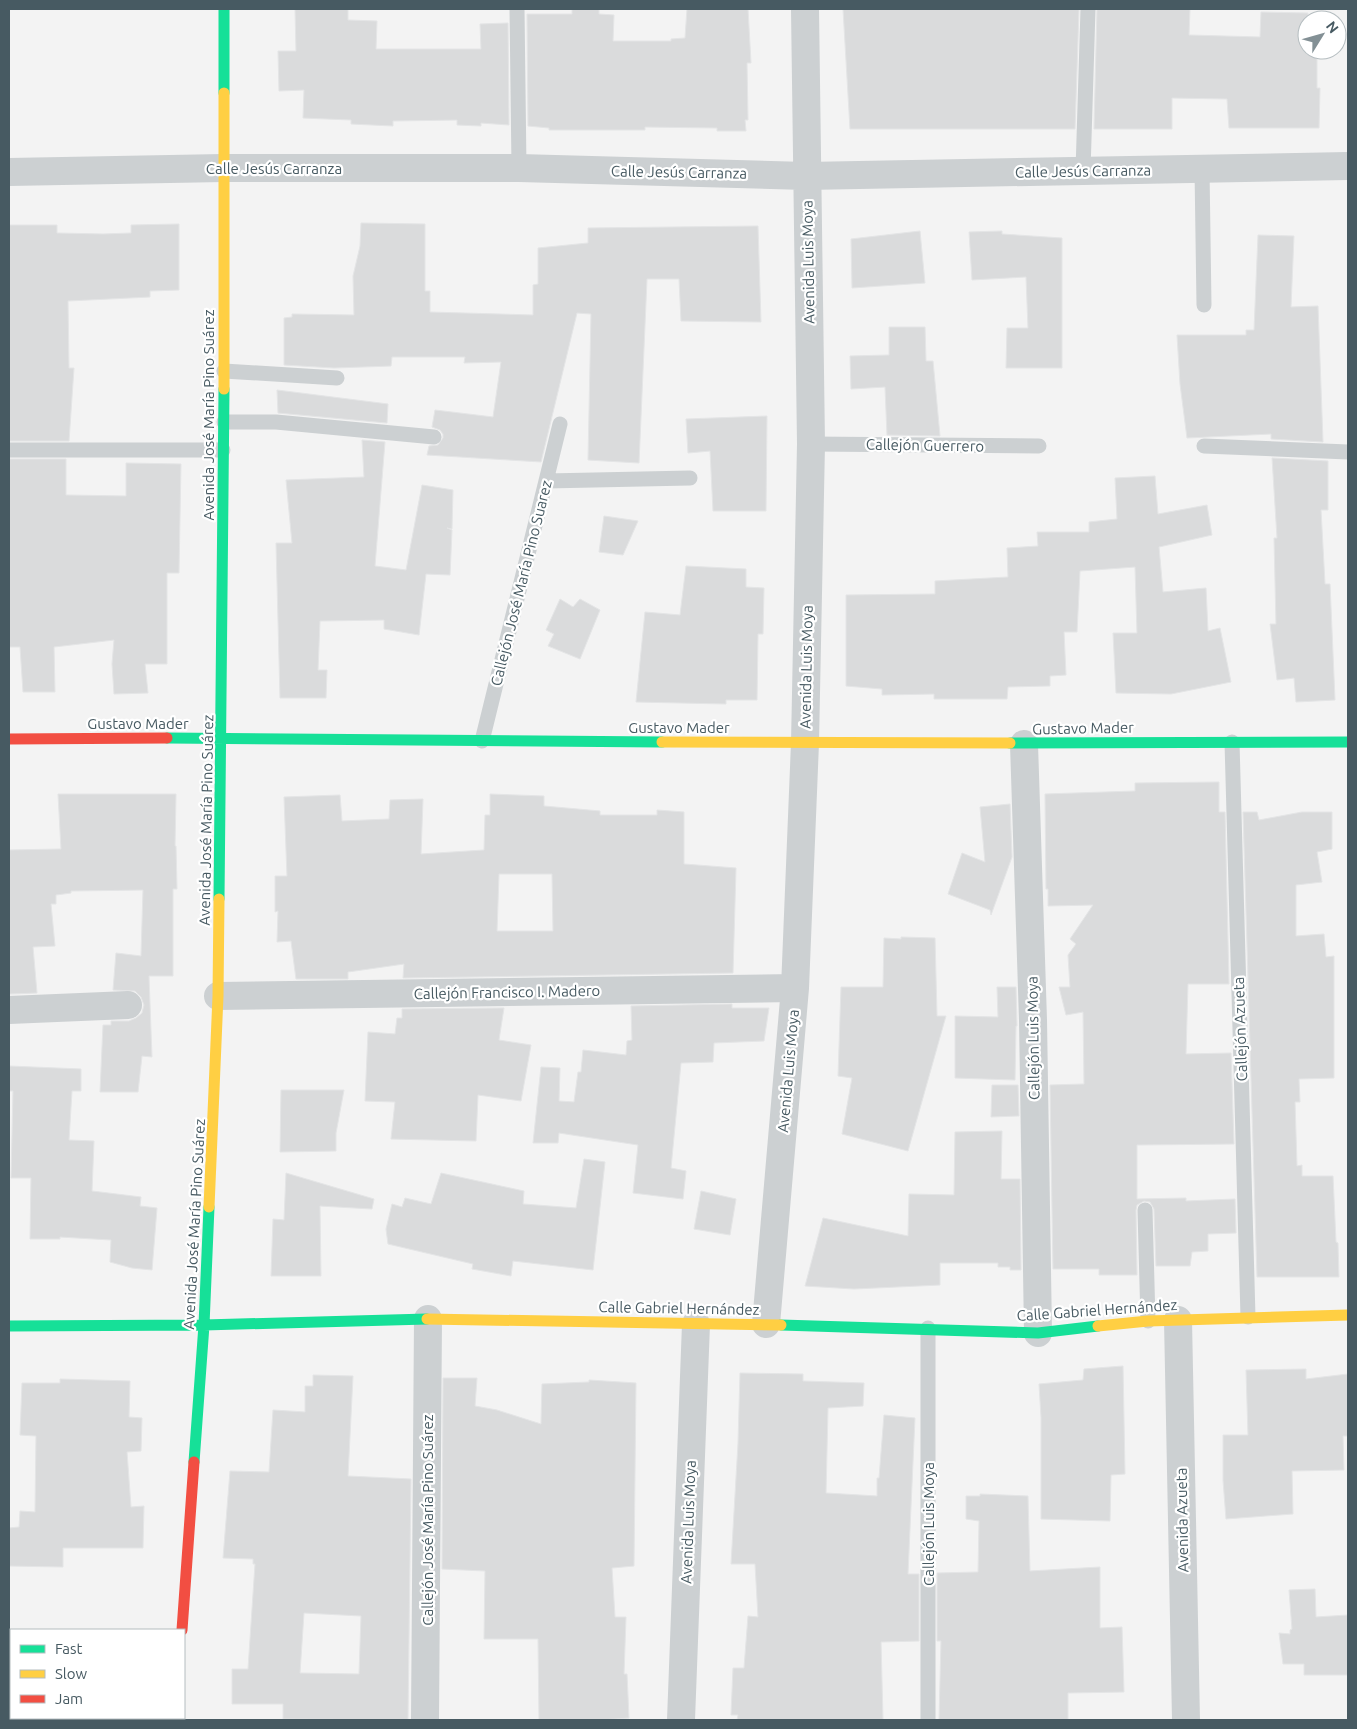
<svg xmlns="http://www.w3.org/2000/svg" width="1357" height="1729" viewBox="0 0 1357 1729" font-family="Ubuntu,sans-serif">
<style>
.building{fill:#dadbdc;stroke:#e4e5e6;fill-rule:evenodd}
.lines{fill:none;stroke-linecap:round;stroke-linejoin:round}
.lane{stroke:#ccd0d2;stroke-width:15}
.street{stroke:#ccd0d2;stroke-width:28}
.fast{stroke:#16e098;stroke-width:11}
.slow{stroke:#ffcf43;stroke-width:11}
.jam{stroke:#f24e42;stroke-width:11}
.labels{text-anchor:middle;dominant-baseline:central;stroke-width:4.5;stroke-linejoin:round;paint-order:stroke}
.street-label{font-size:15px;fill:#475a62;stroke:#fff}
</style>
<rect width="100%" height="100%" fill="#f3f3f3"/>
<path class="building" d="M295,9H348V20L377,21L376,49H481L480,24L508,23L509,125L481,123V126L457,125V120L393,121V126L351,124V120L303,118L304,90L279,91L278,51H296Z
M572,9H599V14L614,15L613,41H671V39L685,38L687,9H748L751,63H747L748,120H745L746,131H717V128L645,127V130H549V128L528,126L527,14H572Z
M843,9H1079L1075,129H850Z
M1097,9H1190L1189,35L1260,37L1261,12L1308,13V20H1317H1307V50H1317V88H1320L1319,128H1229L1227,99L1172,98V129H1094Z
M361,223L425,224V291H430V312L533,315V285L538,284V248L588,243V228L758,226L761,322L681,321L679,279H647L639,463L588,460L591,314L577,313L541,462L427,455L429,446L438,445L443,438V434L440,430L432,427L435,410L493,417L501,362L464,363L465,357H392L391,366L334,368L284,365V318L292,317V314L354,315L353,276L360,246Z
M179,224V290L150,291V297L68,301L69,368H74L69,441H9V225H57V233L103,234L131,233V225Z
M920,231L925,283L852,288L851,239Z
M1002,231V234L1062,238V368H1006L1007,328H1028L1026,277L972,280L969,232Z
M1258,235L1294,236L1291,307L1318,306L1323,442L1271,439V434L1187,438L1180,384L1177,335H1246V330H1254Z
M889,327H925L926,361H933L940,436L887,435L885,387L851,389L850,356L889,355Z
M277,390L388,404L387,423L278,413Z
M767,416L766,511H713L710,451L688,453L686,419Z
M362,440L385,442L375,566L406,570L422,485L453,490L452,529L447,528L452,530L450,575L426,574L419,635L384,629V620L320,621L318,670H327L326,698H280L276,543H292L286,480L364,477Z
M1272,458L1328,461V510H1321L1325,584H1330L1335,700L1296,702L1294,678L1277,680L1270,624H1276L1274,538H1277Z
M9,459H66V495L126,496V463L181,464L179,573H167V664H145L148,693L114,694L112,664L114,640L54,647L55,692H23L20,647H9Z
M1155,476L1158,514L1207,505L1212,535L1159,547L1163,592L1206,588L1208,631L1220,628L1231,682L1171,694L1116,693L1113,633H1137L1135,567L1080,571L1077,632H1064L1066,675L1050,676V686L1008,687L1007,699H934V694L882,695V689L846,686V595L935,594V581L1008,577L1007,548L1038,546L1037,532H1089V522L1117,519L1115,478Z
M604,516L638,521L623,555L599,552Z
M686,566L746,569V587L764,588L763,634H758L757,700H726V704L636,702L645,612L680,615Z
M560,599L573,607L580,599L600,610L580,659L548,646L554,634L546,630Z
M1219,782V812H1225L1229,984H1188L1186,1054L1231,1053L1234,1144L1137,1145V1199L1186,1198V1201L1235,1199L1236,1233L1208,1234V1251L1192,1252L1190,1266H1156L1154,1209L1150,1202L1144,1201L1137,1205L1136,1210L1137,1275H1099V1269H1053L1050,1085L1084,1084L1083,1012L1066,1015L1059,987H1070L1068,955L1076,944L1070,939L1093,905L1048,906V889H1046L1045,794L1135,791V783Z
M58,794H176L175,846H176L177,889H173V976H149L152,1057L142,1056L138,1092H100L103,1025H111V1021H129L136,1018L142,1013L144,1005L141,997L135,991L113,990L116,953L141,956L143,890L71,891V893L56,895V904H51L55,946L33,947L37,993L9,994V850L61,849Z
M490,794L544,796V806L600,811V815H657V810L684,812V864L736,868L733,973L403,978L404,964L348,972V979H296L291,941L277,942L278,911L275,912V876H287L284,797L340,795L342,821L389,819L390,800L423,799L421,854L484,850L485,815H490ZM499,874H552L553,931H497Z
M1010,804L1012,857L991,915L990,910L948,894L962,853L985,862L980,807Z
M1243,812H1257L1259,820L1302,812H1332V849L1317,852L1322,882L1296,885V936L1324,934L1326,957L1334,956V1078L1299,1079L1300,1102H1295L1297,1166L1302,1165V1176H1333L1336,1242L1338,1243L1339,1277H1257Z
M901,937L935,938L937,1016H946L908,1151L842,1134L852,1078L838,1076L841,987H883L884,938L901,939Z
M997,987H1016L1017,1026H1016L1015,1080L955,1078V1016L998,1017Z
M732,1004V1008H769L764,1041L714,1043L713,1062L681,1063L671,1168L686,1171L683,1199L633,1193L638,1145L559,1133L558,1143H533L541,1067L560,1068L559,1101L574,1102L578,1072H581L583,1050L626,1055L627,1041L632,1040L631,1006Z
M504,1008L499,1040L531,1045L521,1101L478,1095L476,1141L391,1139L395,1102L365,1101L368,1032L395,1034L397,1018H402V1009Z
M9,1066L81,1069V1091H72L69,1140L94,1141L92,1191L141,1197L140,1206L157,1208L152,1270L132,1268L110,1262L111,1240L60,1237V1239H30L31,1178H11L13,1091H9Z
M992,1085H1018L1019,1116L991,1117Z
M281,1090H344L336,1133V1151L280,1152Z
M1002,1131L1001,1179H1020L1021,1270H1010V1267H998V1263H940V1285L854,1289L805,1286L823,1218L908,1236L909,1194L954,1195L955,1132Z
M584,1159L605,1162L593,1270L513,1261L511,1276L472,1269L473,1264L388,1244L386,1229L392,1204L402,1207L405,1198L431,1204L441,1173L524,1191L523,1204L576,1208Z
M286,1173L374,1199L372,1209L320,1206L321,1276H271L273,1219L284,1220Z
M701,1191L736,1199L730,1235L694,1229Z
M1123,1366L1125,1474L1111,1475L1110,1521L1041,1519V1417L1039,1384L1083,1380L1084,1369Z
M1306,1369V1379L1348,1374V1436H1343L1344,1470L1292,1471L1293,1514L1226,1519L1223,1480V1435H1248L1246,1370Z
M740,1373L803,1374V1381L864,1383L863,1406L828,1408L826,1493L877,1496V1478H879L884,1415L915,1418L908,1574H919V1641L881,1642L883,1720H737L738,1715H731L733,1668H744L748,1616L758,1617L755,1564H731L738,1443Z
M313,1375L353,1376L348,1476L411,1479L408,1720L283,1719V1704H232V1669H248L255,1564H253V1559L223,1558L230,1471L269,1472L273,1410L305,1412V1386H313ZM304,1613L361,1616L359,1674L300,1673Z
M443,1378H477L475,1406L497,1410L541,1424L542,1384L589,1382V1380L636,1383L634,1566L612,1568L615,1617H626L624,1674H627L629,1718L601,1720H539L538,1639H484L485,1571L442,1569Z
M60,1379L130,1381L129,1417L142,1418L141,1451L127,1452L131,1507L144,1506L143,1548H63V1567L9,1566V1528L19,1527L20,1511L35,1512L36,1436L20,1435L22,1383H60Z
M980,1494L1028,1496L1030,1571L1100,1567V1628L1122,1627L1124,1692L1068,1693V1720H939L941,1641H937V1573L978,1572L979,1521L966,1519V1496H980Z
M1315,1589L1316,1617L1348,1615V1675H1304V1664H1283L1279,1633L1290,1634V1630L1292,1629L1289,1590Z"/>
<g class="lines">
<path class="lane" d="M517,9L519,168
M1202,169L1204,305
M1083,171L1088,9
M224,371L337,378
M224,422H276L434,437
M811,444L1039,446
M1204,446L1348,452
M9,450H223
M546,481L690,478
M482,741L560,424
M1232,742L1248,1317
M1145,1210L1148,1321
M928,1328V1720"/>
<path class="street" d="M9,172L223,168H519L806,176L1348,166
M1024,744L1033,1020L1038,1333
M218,996L795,988
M9,1010L128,1005
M1178,1320L1186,1720
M766,1324L795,988L805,743L811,444L805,9
M425,1720L428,1319
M681,1720L696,1324"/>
<path class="fast" d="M224,9V93
M167,738L662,742
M1010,743L1348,742
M219,899L224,389
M781,1325L1038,1333L1098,1326
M9,1326L204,1325L427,1319
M194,1462L204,1325L209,1207"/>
<path class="slow" d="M224,93V389
M662,742L1010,743
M209,1207L218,996L219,899
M427,1319L781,1325
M1098,1326L1148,1321L1348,1315"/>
<path class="jam" d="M9,739L167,738
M182,1630L194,1462
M176,1718V1720"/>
</g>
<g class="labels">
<g class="street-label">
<text x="274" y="168">Calle Jesús Carranza</text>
<text transform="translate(1083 171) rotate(-1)">Calle Jesús Carranza</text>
<text transform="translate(679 172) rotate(1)">Calle Jesús Carranza</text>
<text transform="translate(808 262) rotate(-91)">Avenida Luis Moya</text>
<text transform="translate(208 415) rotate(-90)">Avenida José María Pino Suárez</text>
<text transform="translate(925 445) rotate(1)">Callejón Guerrero</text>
<text transform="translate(521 583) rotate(-76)">Callejón José María Pino Suarez</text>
<text transform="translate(806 667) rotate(-89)">Avenida Luis Moya</text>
<text x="138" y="723">Gustavo Mader</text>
<text x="679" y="727">Gustavo Mader</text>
<text transform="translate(1083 728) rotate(-1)">Gustavo Mader</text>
<text transform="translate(206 820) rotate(-89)">Avenida José María Pino Suárez</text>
<text transform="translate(507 992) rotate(-1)">Callejón Francisco I. Madero</text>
<text transform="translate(1240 1029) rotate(-92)">Callejón Azueta</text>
<text transform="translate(1033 1038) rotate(-91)">Callejón Luis Moya</text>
<text transform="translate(788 1071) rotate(-85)">Avenida Luis Moya</text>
<text transform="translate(194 1224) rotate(-87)">Avenida José María Pino Suárez</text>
<text transform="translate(679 1308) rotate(1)">Calle Gabriel Hernández</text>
<text transform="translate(1097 1310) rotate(-4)">Calle Gabriel Hernández</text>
<text transform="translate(427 1520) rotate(-90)">Callejón José María Pino Suárez</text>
<text transform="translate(1182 1520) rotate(-91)">Avenida Azueta</text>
<text transform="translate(688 1522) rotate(-88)">Avenida Luis Moya</text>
<text transform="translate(928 1524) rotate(-90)">Callejón Luis Moya</text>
</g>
</g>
<rect width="1357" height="1729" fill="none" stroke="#475a62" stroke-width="20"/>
<rect x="10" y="1629" width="175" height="90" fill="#ffffff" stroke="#b5bdc0"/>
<rect x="20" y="1645" width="25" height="8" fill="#16e098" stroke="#b5bdc0"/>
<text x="55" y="1654" font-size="15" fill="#475a62">Fast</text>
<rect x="20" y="1670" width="25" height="8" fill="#ffcf43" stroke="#b5bdc0"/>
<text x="55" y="1679" font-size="15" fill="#475a62">Slow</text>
<rect x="20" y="1695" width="25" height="8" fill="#f24e42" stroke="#b5bdc0"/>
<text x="55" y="1704" font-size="15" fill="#475a62">Jam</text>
<g transform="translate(1322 35) rotate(53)"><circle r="24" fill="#ffffff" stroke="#b5bdc0"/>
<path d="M0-4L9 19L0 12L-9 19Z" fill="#839095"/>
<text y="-8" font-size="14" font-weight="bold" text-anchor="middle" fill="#475a62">N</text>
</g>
</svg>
